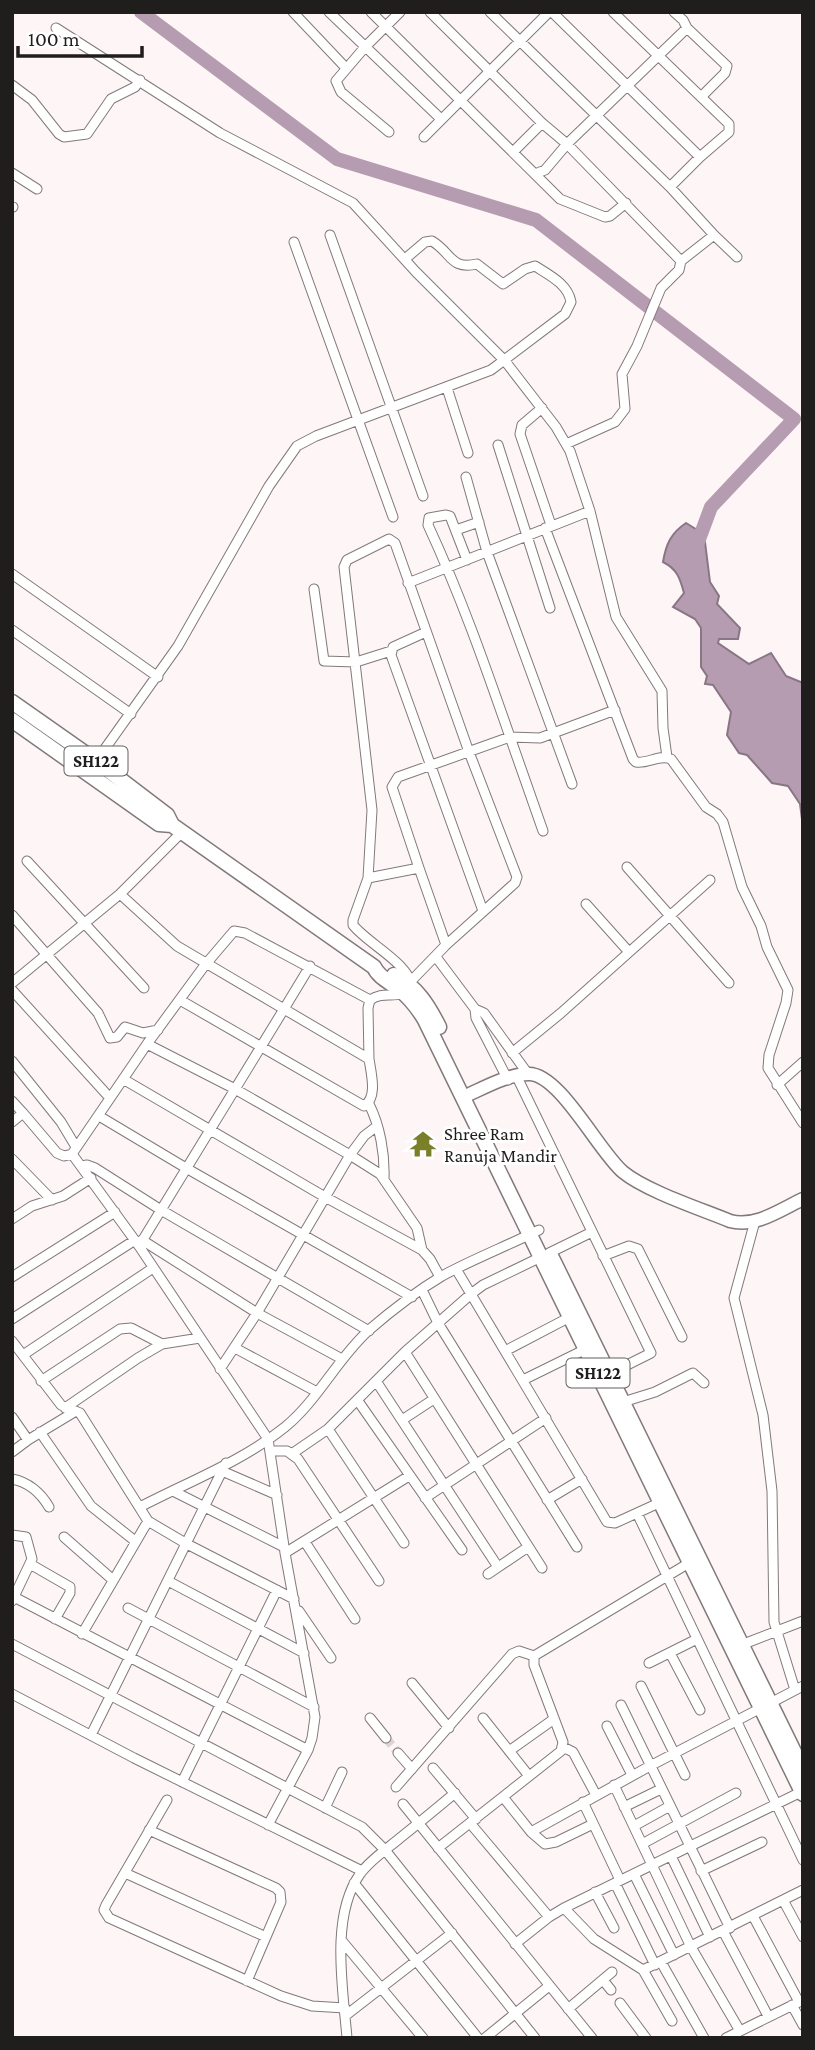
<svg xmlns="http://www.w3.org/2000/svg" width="815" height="2050" viewBox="0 0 815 2050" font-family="'Crimson Pro',serif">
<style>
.water{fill:#b69cb1;stroke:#897685;stroke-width:2}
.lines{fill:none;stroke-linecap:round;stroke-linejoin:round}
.river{stroke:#b69cb1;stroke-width:14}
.street-tunnel{stroke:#ddd5d5;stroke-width:9;stroke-dasharray:9 4.5;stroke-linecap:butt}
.street-casing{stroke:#82797a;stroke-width:11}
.secondary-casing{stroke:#82797a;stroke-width:15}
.primary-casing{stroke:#82797a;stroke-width:17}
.street{stroke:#fff;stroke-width:9}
.secondary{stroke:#fff;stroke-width:12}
.primary{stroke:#fff;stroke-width:14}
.labels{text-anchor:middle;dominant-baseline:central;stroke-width:6;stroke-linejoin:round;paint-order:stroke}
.shield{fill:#fff;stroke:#636161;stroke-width:2}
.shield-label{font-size:18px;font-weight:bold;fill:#201d1d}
.poi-label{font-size:19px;fill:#201d1d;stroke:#fff;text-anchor:start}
</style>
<rect width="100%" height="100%" fill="#fef6f6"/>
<path class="water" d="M686,523L704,534L710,582L719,596L717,604L740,628L738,639H719L718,643L749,664L771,653L786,676L803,683V827L800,804L788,786L772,783L747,755L739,753L727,735L731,712L713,685L705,684L707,676L701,667V628L695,619L673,607L684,593C680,578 677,569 663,562C666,544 671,533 686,523Z"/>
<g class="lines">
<path class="river" d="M141,12L337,159L536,220L794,419L711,507L695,550"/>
<path class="street-tunnel" d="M386,1738L398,1753"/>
<g class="street-casing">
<path id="street" d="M293,12L346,68
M329,12L441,119
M371,12L560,199L605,217L610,216L626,203
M430,12L542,123L567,144L681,261L679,270L661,288L637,346L622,374L625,409L615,422L566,444
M490,12L670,187L714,235L737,257
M552,12L700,157L670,187
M613,12L729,124V132L700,157
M674,12L683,20L687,28L727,66L725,73L701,97
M56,28L220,133L353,203L416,272L505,361L556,427L570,451L590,511L616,617L662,691L663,728L667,757
M12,85L32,100L59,134L64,137L87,134L111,99L135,87L140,80
M389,132L341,92L336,81L365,47L400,12
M424,137L549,12
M513,152L542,123
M12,173L37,189
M535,174L545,170L567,144L687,28
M12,207H13
M330,235L423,496
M294,242L393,517
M681,261L714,235
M447,388L468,453
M542,408L522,425L520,434L551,525
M498,445L550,608
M466,477L487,552L572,784
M545,528L633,759L636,762C648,764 659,754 671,759L706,807L717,814L723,822L742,887L761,926L767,947L788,990L786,1003L769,1055L768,1068L803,1123
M456,530L479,522
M12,574L158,677
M408,583L590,511
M314,589L324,661L356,662L391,651
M12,630L131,714
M426,632L393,647L391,655L483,911
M94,764L178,646L269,486L297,446L316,436L491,370L565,314L571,302C568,284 549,275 535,266L525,269L503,284L477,264C450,270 452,253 432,241L425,242L405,259
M543,831L510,737L540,738L615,710
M27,861L144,988
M627,867L729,983
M419,868L446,945
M368,878L419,868L392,787L398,777L510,737C485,665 460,594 428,525L429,518L446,515L450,516L467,560
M120,894L177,946L284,1009L139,1246
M586,904L629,952
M12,915L98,1013L110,1038L117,1037L125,1027L143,1033L158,1030
M436,957L475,1009L484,1013L528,1074
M310,966L284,1009L369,1059L368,1008L370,1000C386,989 397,1002 412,987C409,963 368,944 353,925V920L368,878L372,810L344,567L347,560L389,539L395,543L469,752L517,877L515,883L446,945L411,981
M12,983L120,894L182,832
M12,990L110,1098
M180,1000L364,1106C378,1098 371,1073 369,1059
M475,1009L476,1018L508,1080
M147,1044L235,1089L350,1155L380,1174L417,1228L422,1250L430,1259L440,1277
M512,1053L561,1013L710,880
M12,1061L61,1122L76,1147
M517,1077L651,1353L609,1374
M123,1079L325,1197L422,1250
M777,1085L803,1062
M12,1101L23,1113L12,1122
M369,1104C380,1126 385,1154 384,1179
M23,1113L57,1153L64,1156L72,1154
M99,1116L186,1168L412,1297
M72,1154L139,1246L268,1439L285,1553L315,1717L312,1738L308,1750L268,1825
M72,1154L147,1044L205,965L234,931L245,933L370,1000
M12,1159L52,1200
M82,1166L87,1165L95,1168L161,1210L369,1331
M12,1219L32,1206L63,1196L91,1178
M755,1221L734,1298L763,1415L772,1491L774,1622L795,1690
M142,1240L257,1313L342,1359
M549,1253L592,1232
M603,1256L629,1246L638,1249L682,1337
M456,1269L607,1522L615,1523L661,1502
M12,1277L115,1212
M422,1290L438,1323L577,1547
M12,1319L135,1240
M12,1341L61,1405L80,1413L148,1521L187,1544L294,1599
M235,1348L317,1392
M505,1351L570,1317
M405,1352L542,1568
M23,1355L153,1268
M220,1369L257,1313L350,1155L364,1136L377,1126
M523,1380L586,1349
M41,1381L120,1329L131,1328L162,1344
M376,1381L498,1567
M358,1401L462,1550
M623,1402L655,1392L693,1373L704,1383
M65,1408L138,1358L162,1344L200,1338
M12,1417L28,1440L76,1411
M402,1420L434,1399
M328,1429L404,1543
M40,1432L91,1506L135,1541
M271,1451H287L298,1459L379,1581
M12,1452L28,1440
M293,1453L328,1429L405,1352L471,1294L483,1285L541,1257
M222,1471L277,1495
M12,1479C28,1482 41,1493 49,1507
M173,1491L284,1547
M425,1498L546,1418
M547,1500L582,1479
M140,1507C188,1482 243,1461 285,1427C318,1400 337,1359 369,1330C391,1311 417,1291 442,1276C473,1259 507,1246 539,1230
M637,1513L803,1860
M12,1535L26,1537L32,1559L12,1601
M64,1537L113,1580
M305,1542L355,1619
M285,1553L409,1476
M30,1564L70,1587V1593L55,1619
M488,1574L528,1547
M168,1581L304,1653
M14,1597L308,1750
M128,1608L314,1707
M299,1611L331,1658
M82,1634L148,1521
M12,1644L362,1827L385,1850L535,2038
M741,1645L803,1621
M670,1653L700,1710
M649,1663L697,1639
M412,1683L449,1728
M641,1686L685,1775
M12,1694L134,1758L362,1871
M621,1705L730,1928
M370,1718L386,1738
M483,1718L529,1776
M607,1726L632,1775
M91,1735L226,1463
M563,1747L573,1752L596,1795
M509,1751L554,1719
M398,1753L412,1769
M433,1768L476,1819
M182,1782L277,1590
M614,1785L691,1947L740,2031
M396,1787L512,1654L519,1651L534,1656
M503,1797L531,1832L545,1844L556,1842L593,1824
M167,1800L106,1905L104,1910L109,1918L281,1996L312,2006L345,2008
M583,1802L620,1880
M403,1804L592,2038
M624,1807L661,1789
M325,1808L342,1772
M470,1823L549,1917
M634,1826L670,1806
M149,1830L276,1888L280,1892L281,1902L247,1981
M531,1832L650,1766L803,1686
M642,1844L736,1793
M438,1848L561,1751L563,1742L534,1665V1656L694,1560
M671,1856L710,1937
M701,1871L762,1842
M125,1873L266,1937
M634,1874L674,1955
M354,1883L478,2038
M615,1883L655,1965
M595,1892L614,1928
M783,1900L803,1937
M564,1908L594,1939L643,1970L803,1890
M753,1916L799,2002
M723,1931L768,2016
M342,1941L423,2038
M515,1944L549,1917L564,1908L803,1791
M661,1962L704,2038
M643,1970L672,2021
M603,1980L611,1990
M620,2003L646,2038
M792,2005L803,2025
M568,2009L612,1972
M345,2016L452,1933
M347,2038C343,1989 330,1916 360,1874C370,1860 387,1849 400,1838C419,1823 437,1808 455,1793
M485,2038L549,1986
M726,2038L803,2000"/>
</g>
<g class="secondary-casing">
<path id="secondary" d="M463,1097C482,1089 507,1074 529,1074C560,1074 599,1152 623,1172C646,1191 701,1209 730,1221C755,1228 780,1210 803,1199"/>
</g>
<g class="primary-casing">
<path id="primary" d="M12,702L96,761L167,815L172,825
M12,720L159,824L172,825L374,967C379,978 390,982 399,989C410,998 418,1008 425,1020L803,1794
M394,975C417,987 428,1005 439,1027
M551,1256L803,1770"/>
</g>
<use href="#street" class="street"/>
<use href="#secondary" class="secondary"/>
<use href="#primary" class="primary"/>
</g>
<defs>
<g id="temple-bare" transform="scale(2.1)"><path d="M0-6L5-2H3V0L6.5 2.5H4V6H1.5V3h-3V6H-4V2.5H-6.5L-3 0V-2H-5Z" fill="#7a7f29" stroke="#fff" stroke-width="2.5" paint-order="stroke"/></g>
</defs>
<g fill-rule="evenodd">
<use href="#temple-bare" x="423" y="1144"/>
</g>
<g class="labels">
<g class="shield">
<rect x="64.5" y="746.5" width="63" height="29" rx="5"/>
<rect x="566.5" y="1358.5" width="63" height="29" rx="5"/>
</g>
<g class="shield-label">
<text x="96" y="761">SH122</text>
<text x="598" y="1373">SH122</text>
</g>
<g class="poi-label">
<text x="444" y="1133">Shree Ram<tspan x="444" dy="22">Ranuja Mandir</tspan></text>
</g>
</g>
<rect width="815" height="2050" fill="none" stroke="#201d1d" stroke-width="28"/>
<path d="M18 46v10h124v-10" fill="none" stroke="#201d1d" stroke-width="3.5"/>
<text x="28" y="46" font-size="21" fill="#201d1d" stroke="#ffffff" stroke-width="5" paint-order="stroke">100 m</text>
</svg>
